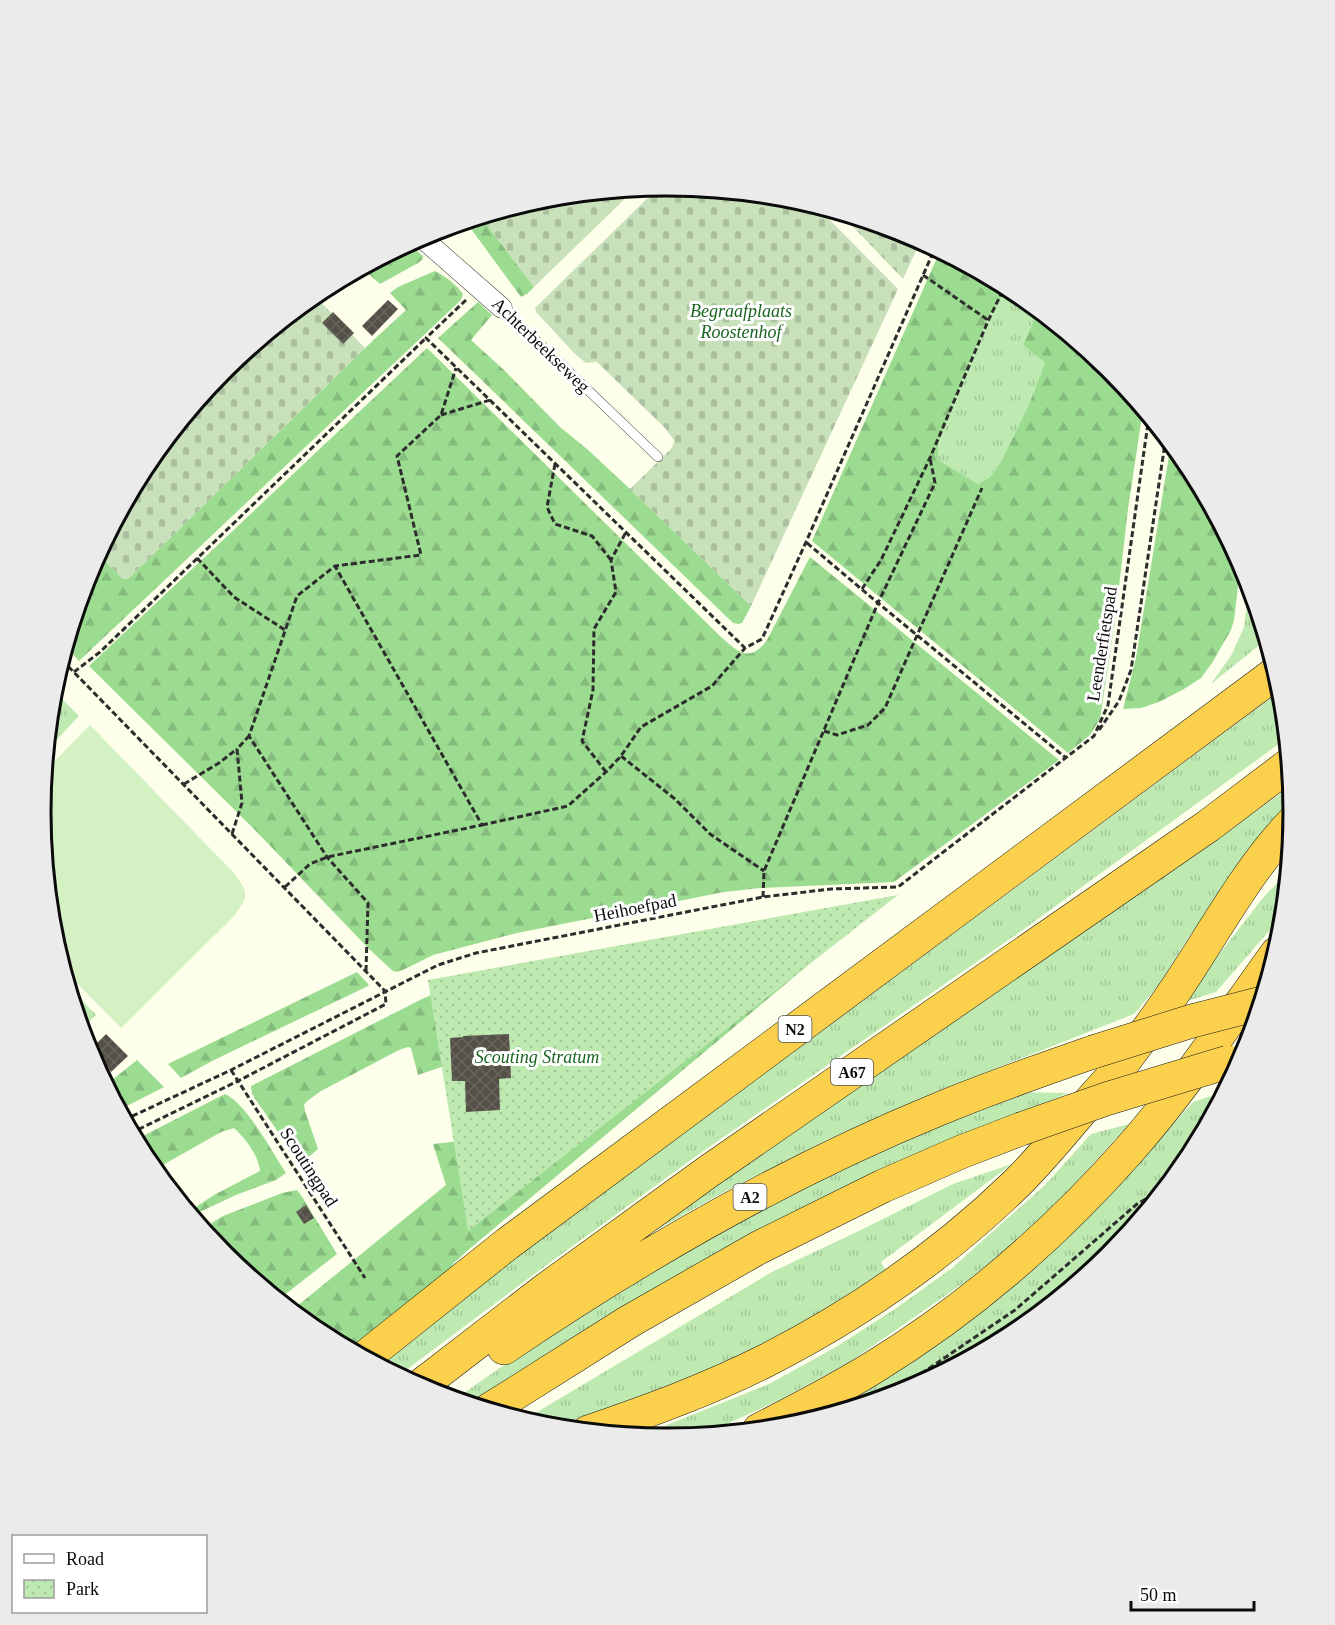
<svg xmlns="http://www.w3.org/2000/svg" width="1335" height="1625" viewBox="0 0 1335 1625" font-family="'Times New Roman',serif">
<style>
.grass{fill:url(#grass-tufts)}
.forest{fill:url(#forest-firs)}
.cemetery{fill:url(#cemetery-stones)}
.park{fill:url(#park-dots)}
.pitch{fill:#d4f1c4}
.building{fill:url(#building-cross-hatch)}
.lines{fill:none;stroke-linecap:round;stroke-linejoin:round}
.lane-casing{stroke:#3e3e3e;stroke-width:10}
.street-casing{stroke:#3e3e3e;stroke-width:21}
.highway-casing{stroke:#1c1c1c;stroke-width:34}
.path{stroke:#2d2d2d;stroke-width:3;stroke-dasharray:6 3;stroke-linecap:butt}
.lane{stroke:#fff;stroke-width:9}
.street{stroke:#fff;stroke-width:20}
.highway{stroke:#fbd04c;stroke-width:33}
.highway-bridge-casing{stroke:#1c1c1c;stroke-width:34;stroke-linecap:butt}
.highway-bridge{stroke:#fbd04c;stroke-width:33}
.labels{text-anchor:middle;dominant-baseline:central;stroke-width:6;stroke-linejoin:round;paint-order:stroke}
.shield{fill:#fff;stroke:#545454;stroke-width:1.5}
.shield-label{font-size:16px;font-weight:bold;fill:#0b0b0b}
.park-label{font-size:18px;font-style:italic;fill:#1a6521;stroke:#fff}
.street-label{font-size:18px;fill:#0b0b0b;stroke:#fff}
.rim{fill:none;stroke:#0b0b0b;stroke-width:3}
</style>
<defs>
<pattern id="grass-tufts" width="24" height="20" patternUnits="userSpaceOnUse" patternTransform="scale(1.5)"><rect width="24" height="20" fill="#beeab2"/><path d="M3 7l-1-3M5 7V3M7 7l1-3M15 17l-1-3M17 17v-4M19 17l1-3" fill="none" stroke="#a2c798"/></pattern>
<pattern id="forest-firs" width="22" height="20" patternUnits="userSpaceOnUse" patternTransform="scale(1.5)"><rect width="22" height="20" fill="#9cdc91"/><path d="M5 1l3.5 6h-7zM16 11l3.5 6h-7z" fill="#85bb7c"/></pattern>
<pattern id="cemetery-stones" width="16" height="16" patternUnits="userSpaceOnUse" patternTransform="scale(1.5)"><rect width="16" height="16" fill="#c9e1bb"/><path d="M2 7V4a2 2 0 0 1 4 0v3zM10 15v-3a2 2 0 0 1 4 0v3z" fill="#abc09f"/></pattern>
<pattern id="park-dots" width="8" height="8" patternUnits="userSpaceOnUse" patternTransform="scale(1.5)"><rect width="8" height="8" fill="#beeab2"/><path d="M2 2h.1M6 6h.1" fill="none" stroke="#a2c798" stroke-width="1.8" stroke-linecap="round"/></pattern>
<pattern id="building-cross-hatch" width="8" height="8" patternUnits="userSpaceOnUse" patternTransform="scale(1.5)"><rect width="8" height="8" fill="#545047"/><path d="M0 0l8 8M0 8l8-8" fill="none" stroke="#68645d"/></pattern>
</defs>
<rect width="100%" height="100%" fill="#fdffea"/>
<path class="grass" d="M1006,286L1016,291L1038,310L1023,345L1045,363L1029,404L1001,462L990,477L978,484L937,460L938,444L988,317L1001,298Z
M1250,583L1267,639L1211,684L1232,654L1244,627Z
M53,690L79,716L47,750Z
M1282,690L1287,738L1024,929L699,1154L533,1275L398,1376L374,1363Z
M1292,785L1293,796L1262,844L1190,935L1158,986L1134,1014L933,1093L827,1140L726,1191L620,1250L1254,813Z
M1289,870L1284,914L1216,992L1181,1003L1262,899Z
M68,986L96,1015L81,1029Z
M1226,1091L1189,1161L1162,1194L1158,1196L1083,1278L1016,1334L907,1392L805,1423L1109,1195L1193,1102Z
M1011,1092L1068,1093L945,1145L475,1406L454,1400L565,1322L741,1215Z
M1129,1124L1063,1197L1020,1238L965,1282L848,1363L779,1400L701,1436L667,1439L637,1437L769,1384L836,1347L895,1309L952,1268L1045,1185L1091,1134Z
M1012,1164L881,1262L887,1272L822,1320L632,1404L559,1429L545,1427L522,1421L772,1272L865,1228L953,1184Z"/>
<path class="forest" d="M481,217L534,287L527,294L521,297L466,222Z
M408,244L423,256V259L418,263L380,284L362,268Z
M940,251L1006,286L1001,298L988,317L956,397L938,444V460L978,484L990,477L1001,462L1029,404L1045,363L1023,345L1038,310L1111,369L1144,410L1141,423L1128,509L1115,621L1100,719L1090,735L1068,753L812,541Z
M435,271C446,277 456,284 463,294L461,300L79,661L66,647L88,572L98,554L123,579L129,578L365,348L406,310L390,293L398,287Z
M478,302L492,315L471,340L504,370L560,427L587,449L630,489L751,606L742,623L738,624L733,623L438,338Z
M427,348L721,637C739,653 750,663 767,640L810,557L1059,760L894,882L760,888L724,892L517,933L433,955L405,969L397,972L393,971L370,950L253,828L89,666Z
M1171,443L1189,464L1241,562L1234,620L1231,630L1212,663L1201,678L1184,689L1159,702L1141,708L1123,709L1136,658Z
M862,920L467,1251L454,1263L443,1279L349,1350L319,1334L291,1311L446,1185L433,1144L470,1140L453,1063L418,1075L411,1048L408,1047L399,1050L321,1091L306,1102L304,1105L305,1111L318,1149L300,1164L252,1094L251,1086L422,999L452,986Z
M357,972L369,985L366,987L212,1061L181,1078L168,1064Z
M137,1060L164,1087L119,1110L106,1085Z
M225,1094C246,1103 273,1153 286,1173L276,1180L236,1195L191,1216L188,1212L214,1195L260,1171C259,1156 245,1138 234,1128L221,1132L154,1170L146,1161L135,1140Z
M297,1190L301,1195L337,1254L278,1300L224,1256L202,1229L223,1216L282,1193Z
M1162,1194L1111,1256L1083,1278L1097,1260L1158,1196Z"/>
<path class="cemetery" d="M660,186H668L790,198L815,205L898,289L751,606L630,489L671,449L674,443V440L665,428L597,362L586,363L575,354L536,312L535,308Z
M635,189L534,287L481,217L546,197Z
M839,212L908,233L921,240L903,279Z
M314,295L365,348L129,578L123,579L98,554L146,464L224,369Z"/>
<path class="park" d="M898,895L468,1231L428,980Z
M1116,1250L1111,1256L1016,1334L1000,1342L1034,1317Z"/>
<path class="pitch" d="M90,725L234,873C249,894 249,895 234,916L121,1028L63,969L52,934L41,812L45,771Z"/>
<path class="building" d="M388,300L398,309L372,336L362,326Z
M333,312L354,333L343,344L322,323Z
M106,1034L128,1056L111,1072L90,1050Z
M509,1034L511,1078L499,1079L500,1110L466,1112L465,1081H452L450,1038L463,1037V1036Z
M306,1205L314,1218L304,1224L296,1212Z"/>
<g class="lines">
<g class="lane-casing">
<path id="lane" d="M502,308L658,457"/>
</g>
<g class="street-casing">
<path id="street" d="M421,237L502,308"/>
</g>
<g class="highway-casing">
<path id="highway" d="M504,1348C641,1255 785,1172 939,1109C989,1088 1041,1070 1093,1052
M364,1358L507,1244L1277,672
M419,1387L545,1290L709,1171L1208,826L1290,764
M489,1410L630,1321L758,1248L883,1186L961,1152L1021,1129
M759,1430C798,1410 837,1390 874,1367C970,1308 1056,1233 1130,1149C1184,1088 1229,1019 1277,953
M588,1432C649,1411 710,1389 767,1360C857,1314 944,1254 1017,1183C1040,1160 1060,1136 1081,1111C1094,1097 1107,1083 1119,1068C1136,1045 1154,1022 1170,998C1211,939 1244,873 1294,821"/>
</g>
<path class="path" d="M923,275L988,320
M466,300L426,338L745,648L762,639L806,542L935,248
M441,415L490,400
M555,464L547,507L555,524L592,536L611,560
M807,543L878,603L1066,758
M197,558L234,597L285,630
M862,589L881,560L930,458L988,321L1005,286
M62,660L385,991L386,1004L238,1081L131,1133
M74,672L100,652L426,338
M1099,730L1119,701L1131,670L1164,450L1163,433
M824,731L837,735L868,725L885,708L982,488
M621,756L675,799L710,834L764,871
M606,772L582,741L593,690L594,629L616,592L611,560L626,532
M184,784L219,763L237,749
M482,825L568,806L606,772L621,756L641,727L712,686L745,648
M232,834L242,803L237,749L249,736
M285,887L310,864L327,857L482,825L335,566
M763,897L764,871L878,603L935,483L930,458
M366,971L368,903L327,857L249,736L297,596L335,566L421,555L397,456L441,415L456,368
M231,1070L365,1278
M124,1120L231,1070L438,965L476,953L763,897L831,889L898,887L1094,736L1108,705L1149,416
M884,1399L1015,1310L1137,1204L1168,1186"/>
<use href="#lane" class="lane"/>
<use href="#street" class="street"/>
<use href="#highway" class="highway"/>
<g class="highway-bridge-casing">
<path id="highway-bridge" d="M1093,1052L1192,1021L1262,1003
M1021,1129L1106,1099L1228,1062"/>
</g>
<use href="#highway-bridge" class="highway-bridge"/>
</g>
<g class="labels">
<g class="shield">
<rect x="778.5" y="1016" width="33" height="26" rx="4.5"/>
<rect x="831" y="1059" width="42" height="26" rx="4.5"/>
<rect x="733.5" y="1184" width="33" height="26" rx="4.5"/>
</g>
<g class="shield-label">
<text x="795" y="1029">N2</text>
<text x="852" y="1072">A67</text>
<text x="750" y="1197">A2</text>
</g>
<g class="park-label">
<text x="741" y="311">Begraafplaats<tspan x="741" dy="21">Roostenhof</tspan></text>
<text x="537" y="1057">Scouting Stratum</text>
</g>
<g class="street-label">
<text transform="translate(541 345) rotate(44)">Achterbeekseweg</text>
<text transform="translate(1102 644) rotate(-81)">Leenderfietspad</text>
<text transform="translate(635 908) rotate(-11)">Heihoefpad</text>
<text transform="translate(309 1167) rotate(57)">Scoutingpad</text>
</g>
</g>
<path d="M0 0H1335V1625H0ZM51 812a616 616 0 1 1 1232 0a616 616 0 1 1-1232 0Z" fill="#ebebeb" fill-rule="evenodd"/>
<path class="rim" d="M51 812a616 616 0 1 1 1232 0a616 616 0 1 1-1232 0Z"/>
<rect x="12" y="1535" width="195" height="78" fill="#ffffff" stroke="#9d9d9d" stroke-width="1.5"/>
<rect x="24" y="1554" width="30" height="9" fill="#ffffff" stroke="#9d9d9d" stroke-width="1.5"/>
<text x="66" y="1565" font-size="18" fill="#0b0b0b">Road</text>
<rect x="24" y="1580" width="30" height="18" fill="url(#park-dots)" stroke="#9d9d9d" stroke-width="1.5"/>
<text x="66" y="1595" font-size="18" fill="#0b0b0b">Park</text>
<path d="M1131 1601v9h123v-9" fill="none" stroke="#0b0b0b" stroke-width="3"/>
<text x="1140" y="1601" font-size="18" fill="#0b0b0b" stroke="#ffffff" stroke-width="4.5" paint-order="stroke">50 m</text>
</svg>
